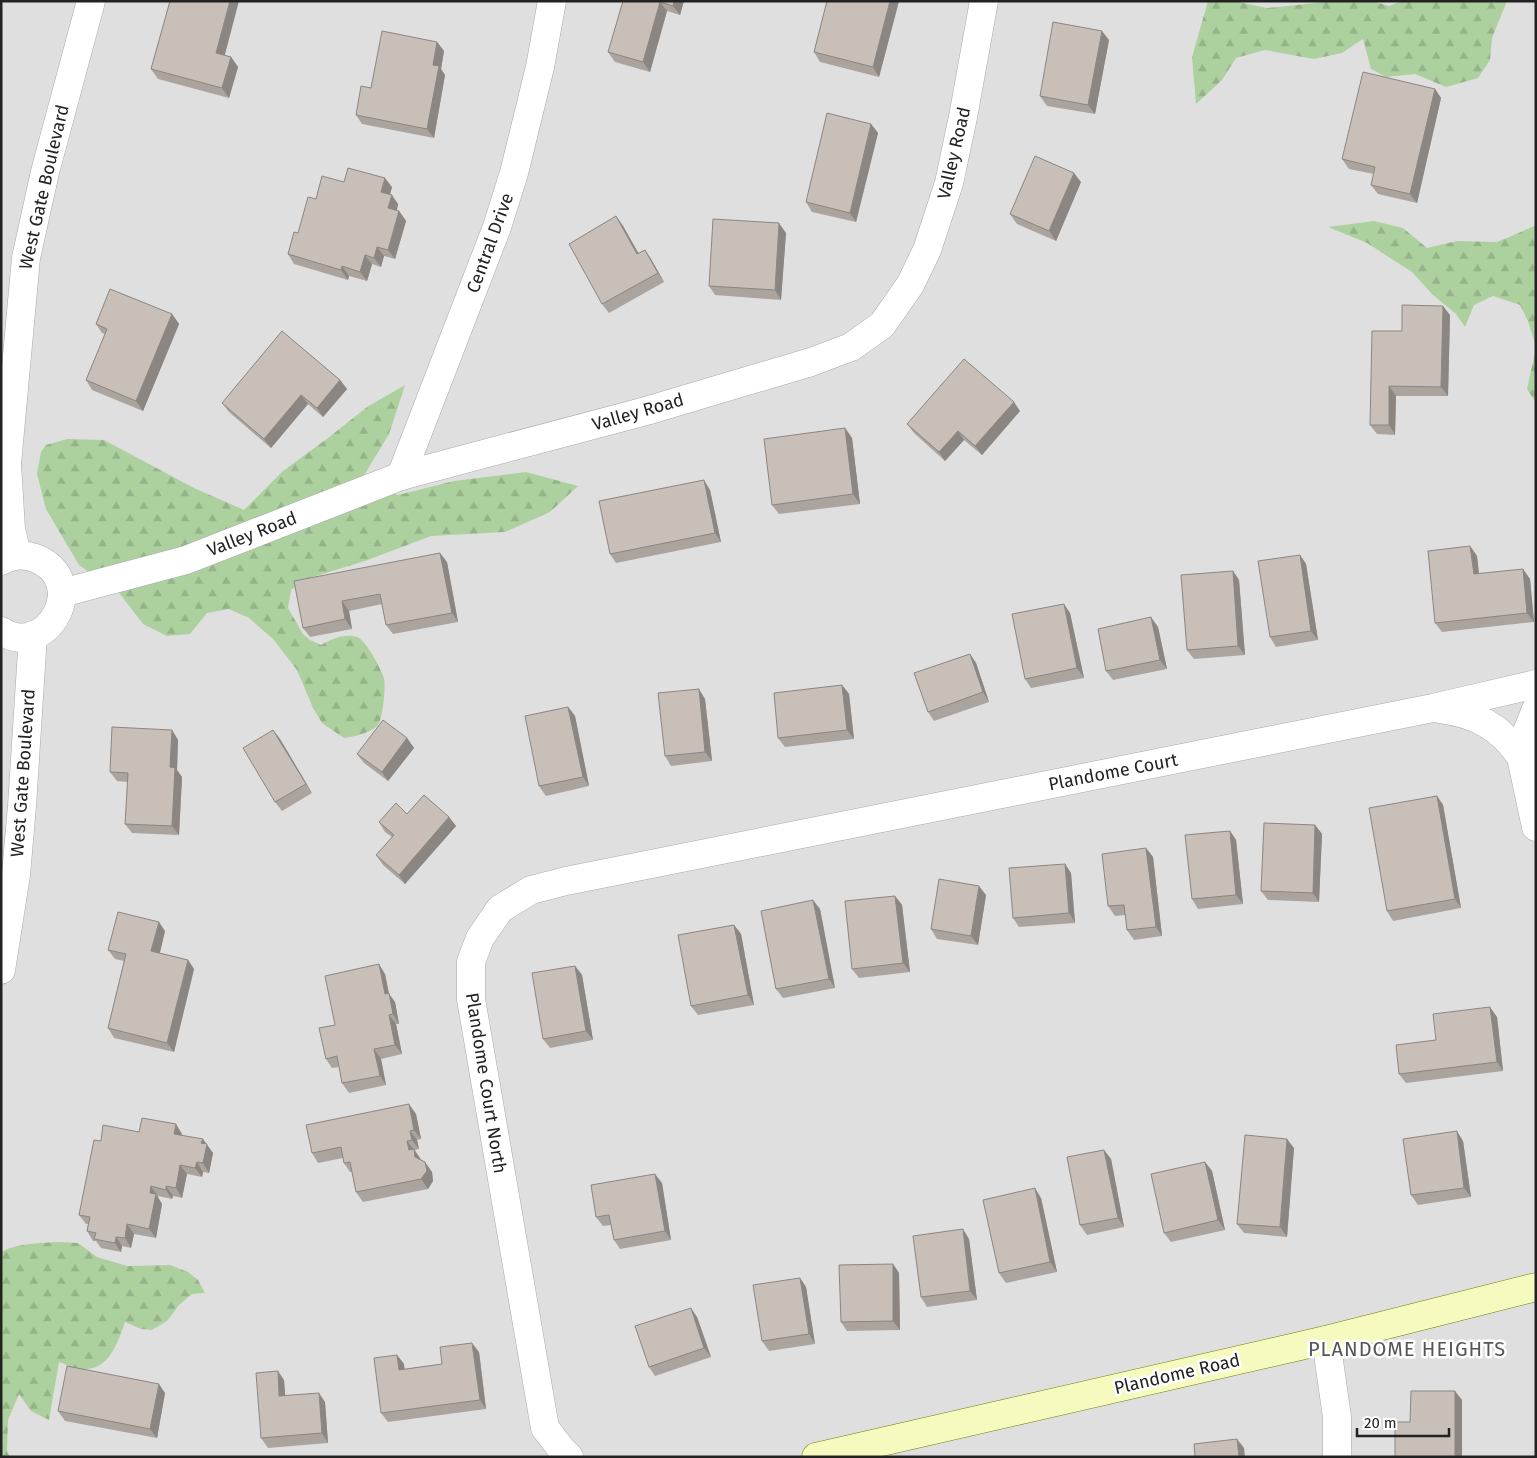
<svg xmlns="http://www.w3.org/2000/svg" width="1537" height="1458" viewBox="0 0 1537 1458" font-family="'Fira Sans',sans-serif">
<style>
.residential{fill:#e0dfdf}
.forest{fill:url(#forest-firs)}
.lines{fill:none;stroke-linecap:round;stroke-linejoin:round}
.street-casing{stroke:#a9a9a9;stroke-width:29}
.secondary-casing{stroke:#707d05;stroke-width:29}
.street{stroke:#fff;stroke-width:28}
.secondary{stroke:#f7fabf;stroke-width:28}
.wall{fill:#aba49e}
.shaded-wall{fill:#8b8681}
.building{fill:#c7bfb8;stroke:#8b8681}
.labels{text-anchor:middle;stroke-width:5;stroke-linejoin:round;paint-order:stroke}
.street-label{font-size:18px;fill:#222;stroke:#fff}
.quarter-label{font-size:20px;letter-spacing:1px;fill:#555;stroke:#fff}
</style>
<defs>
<pattern id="forest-firs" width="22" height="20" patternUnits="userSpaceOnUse" patternTransform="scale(1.25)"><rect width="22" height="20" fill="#add19e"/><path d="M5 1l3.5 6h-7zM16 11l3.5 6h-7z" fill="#95b388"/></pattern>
</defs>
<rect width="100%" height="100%" fill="#f2efe9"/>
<rect class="residential" x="1" y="1" width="1535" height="1456"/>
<g class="forest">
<path d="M1208 1H1234L1267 8 1335 1H1372L1389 6 1402 1H1507L1492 38 1490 60 1478 78 1446 87 1415 74 1386 77 1371 69 1363 39 1342 53 1314 59 1265 50 1236 58 1222 80 1196 104 1192 57Z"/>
<path d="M1374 221 1403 228 1427 248 1457 241 1497 242 1521 232 1536 225V347L1528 321 1520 305 1493 296 1474 305 1465 327 1456 314 1433 295 1412 272 1367 243 1328 227Z"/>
<path d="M1536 348V403L1527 389Z"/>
<path d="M405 385 389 434 360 482 398 495 454 481 526 472 578 486 550 512 505 532 431 536 365 561 306 579 291 590 288 608 303 634 310 640 321 645C331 639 345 633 357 637 366 640 381 669 384 678 386 686 383 721 377 726 368 734 355 736 344 738L322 723 313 708 297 670 273 639 249 618 229 609 207 613 190 634 167 636 143 624 120 594 79 565 46 509 37 474 41 452 46 445 67 439 104 440 194 488 244 510 283 471 328 438 367 407Z"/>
<path d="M59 1242 78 1243 97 1257 127 1266 170 1265 188 1272 198 1280 205 1293 192 1294 179 1305 167 1321 152 1330 141 1329 125 1322C117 1345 108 1373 78 1369 72 1368 65 1364 59 1362L49 1420 31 1411 19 1394 8 1420 7 1450 10 1457H1V1402L3 1401 1 1399V1252C18 1243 41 1243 59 1242Z"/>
</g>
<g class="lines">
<defs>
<g id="street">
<path d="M401 476 497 227 514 173 540 67 552 1"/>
<path d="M17 555 11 529 7 464 26 258 45 172 91 1"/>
<path d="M1 561C11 555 24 554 35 558 92 580 47 661 1 631"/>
<path d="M62 593 186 560 401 476 646 411 811 362 851 347 882 325 910 285 927 250 949 183 963 117 984 1"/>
<path d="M1439 709C1476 714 1500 726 1521 757"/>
<path d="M1536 709 1525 737 1521 757 1536 827"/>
<path d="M1 970 16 875 22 806 33 635"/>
<path d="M1326 1340 1337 1417V1457"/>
<path d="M569 1457 562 1450 545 1428 471 999V962L480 938 500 909 531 890 566 881 1433 708 1536 684"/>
</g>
<path id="secondary" d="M816 1457 1326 1340 1536 1287"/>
</defs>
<use href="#street" class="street-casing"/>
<use href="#secondary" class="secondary-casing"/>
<use href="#street" class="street"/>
<use href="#secondary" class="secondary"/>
</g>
<g class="wall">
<path d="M623 1H684L680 15 667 11 650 72 615 62 608 52Z"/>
<path d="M827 1H899L879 77 820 62 814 52Z"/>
<path d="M1109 40 1095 114 1047 106 1040 96Z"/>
<path d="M437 42 444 51 441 69 445 75 434 138 362 124 356 115 371 88Z"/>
<path d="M225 55 231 57 238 67 229 98 158 79 151 69Z"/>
<path d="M1435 89 1441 98 1417 203 1378 194 1371 185 1374 174 1349 169 1342 159Z"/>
<path d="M871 124 878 133 856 222 812 212 806 202Z"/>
<path d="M344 182 392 187 390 194 398 204 397 210 399 211 406 221 395 259 384 256 381 267 372 264 367 281 349 276 348 280 294 264 288 254 316 199Z"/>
<path d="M1081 182 1056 241 1017 224 1010 214Z"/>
<path d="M616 216 623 226 638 253 645 250 651 259 664 282 609 313 602 304Z"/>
<path d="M786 233 781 300 715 295 709 286Z"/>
<path d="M172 314 179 324 143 411 92 390 86 380 105 334 102 333 96 324Z"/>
<path d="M1450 315 1448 396H1396L1395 435 1377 434 1370 425 1402 331Z"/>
<path d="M340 380 347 389 323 417 308 404 271 448 229 412 222 403Z"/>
<path d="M1020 411 982 455 964 440 945 461 914 433 907 424Z"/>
<path d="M845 428 852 438 860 504 779 514 772 505Z"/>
<path d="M710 490 721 542 616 563 610 554Z"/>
<path d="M1470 546 1477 556 1479 574 1523 569 1530 579 1534 622 1442 632 1435 623Z"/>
<path d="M1300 555 1306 564 1318 640 1276 647 1270 637Z"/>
<path d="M447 562 458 622 393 634 386 625 382 604 349 611 352 629 310 637 303 628 294 581Z"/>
<path d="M1233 571 1239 580 1245 655 1194 659 1187 650Z"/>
<path d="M1070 613 1084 678 1031 688 1025 679Z"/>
<path d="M1158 627 1167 669 1113 680 1106 671Z"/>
<path d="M970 654 976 663 989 702 934 721 928 712Z"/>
<path d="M842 685 849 694 854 739 785 747 778 738Z"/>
<path d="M705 699 712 761 671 766 665 756Z"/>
<path d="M568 707 575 716 589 786 546 796 539 786Z"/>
<path d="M172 730 178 740 177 770 182 777 179 835 132 833 125 824 128 782 117 781 110 772Z"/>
<path d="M273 730 280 739 312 793 282 811 275 802Z"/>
<path d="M407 738 414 748 388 781 364 763 357 754Z"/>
<path d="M1437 796 1443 805 1461 908 1393 921 1387 911Z"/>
<path d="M449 817 456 826 405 884 383 865 376 855 392 837 385 832 379 822Z"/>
<path d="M1315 825 1322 834 1319 902 1268 900 1261 891Z"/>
<path d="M1230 831 1236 840 1243 904 1198 909 1192 899Z"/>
<path d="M1146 848 1153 857 1162 936 1134 940 1127 930 1125 915 1115 916 1108 906Z"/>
<path d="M1065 864 1071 873 1075 923 1019 927 1013 918Z"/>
<path d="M986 895 978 945 937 939 931 929Z"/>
<path d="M895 896 902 905 910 972 859 978 852 969Z"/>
<path d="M820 909 835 988 783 998 776 989Z"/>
<path d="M734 925 741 934 754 1005 698 1015 691 1006Z"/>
<path d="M165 931 160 953 188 960 194 969 174 1052 114 1038 108 1028 124 961 115 959 108 950Z"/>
<path d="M575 966 582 975 593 1040 550 1048 543 1039Z"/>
<path d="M385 974 389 994 395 1002 399 1024H396L402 1054 381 1059 386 1085 349 1093 342 1083 339 1067 332 1068 326 1059 335 1025Z"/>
<path d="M1497 1017 1503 1071 1406 1083 1399 1074 1436 1040Z"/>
<path d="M416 1114 421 1139 417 1140 419 1149 415 1150 421 1160 432 1172 433 1181 428 1189 363 1202 356 1192 352 1172H350L344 1163 343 1158 318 1163 312 1153Z"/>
<path d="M139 1132 182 1134V1135L206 1144 213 1153 209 1173 203 1172 202 1177 187 1174 182 1198 173 1196 172 1199 158 1196V1197L162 1204 156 1238 134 1234 131 1248 122 1246 121 1252 101 1248 96 1241H93L87 1231 88 1224H86L79 1215 101 1141Z"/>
<path d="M1463 1141 1471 1197 1418 1205 1411 1195Z"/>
<path d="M1294 1148 1287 1237 1244 1233 1237 1224Z"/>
<path d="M1104 1150 1111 1159 1124 1227 1087 1235 1080 1225Z"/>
<path d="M1205 1162 1212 1171 1225 1230 1171 1242 1164 1233Z"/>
<path d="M662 1183 671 1240 620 1249 614 1240 611 1225 603 1226 596 1217Z"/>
<path d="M1041 1198 1057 1272 1006 1283 999 1273Z"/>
<path d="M969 1239 977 1300 927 1307 921 1297Z"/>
<path d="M893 1264 899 1273 900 1330 847 1331 841 1322Z"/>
<path d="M800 1278 806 1287 815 1344 769 1351 762 1341Z"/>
<path d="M697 1317 711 1357 655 1376 649 1367Z"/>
<path d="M479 1352 486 1409 388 1422 381 1413 397 1355 404 1364V1369L442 1364Z"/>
<path d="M284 1380 285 1396 325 1402 328 1443 268 1448 261 1438Z"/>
<path d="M165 1393 157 1438 65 1421 58 1411Z"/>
</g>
<g class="shaded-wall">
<path d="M230 1H239L223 62 216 53Z"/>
<path d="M674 1H684L680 15 673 6Z"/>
<path d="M890 1H899L879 77 873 67Z"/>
<path d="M660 2 667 11 650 72 643 62Z"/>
<path d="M1102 31 1109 40 1095 114 1088 105Z"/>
<path d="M437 42 444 51 441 69 445 75 434 138 427 129 433 65Z"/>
<path d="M231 57 238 67 229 98 222 88Z"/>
<path d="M1435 89 1441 98 1417 203 1410 194Z"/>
<path d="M871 124 878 133 856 222 850 213Z"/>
<path d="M1074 173 1081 182 1056 241 1049 231Z"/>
<path d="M385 178 392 187 388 202 381 192Z"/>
<path d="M392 195 398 204 395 218 388 208Z"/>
<path d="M399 211 406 221 395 259 388 250Z"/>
<path d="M616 216 623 226 644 263 637 254Z"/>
<path d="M779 223 786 233 781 300 775 290Z"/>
<path d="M377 247 384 256 381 267 374 258Z"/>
<path d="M645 250 651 259 664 282 658 273Z"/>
<path d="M365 255 372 264 367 281 360 272Z"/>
<path d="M342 266 349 276 348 280 341 270Z"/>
<path d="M1443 306 1450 315 1448 396 1441 387Z"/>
<path d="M172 314 179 324 143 411 136 401Z"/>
<path d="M340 380 347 389 323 417 317 408Z"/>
<path d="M1389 386 1396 396 1395 435 1389 425Z"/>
<path d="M301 395 308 404 271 448 264 439Z"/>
<path d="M1014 402 1020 411 982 455 975 446Z"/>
<path d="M845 428 852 438 860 504 853 494Z"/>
<path d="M958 431 964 440 945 461 939 452Z"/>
<path d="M704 480 710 490 721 542 715 533Z"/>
<path d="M1470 546 1477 556 1480 584 1474 574Z"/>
<path d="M440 553 447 562 458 622 452 613Z"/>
<path d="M1300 555 1306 564 1318 640 1311 631Z"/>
<path d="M1523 569 1530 579 1534 622 1527 613Z"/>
<path d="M1233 571 1239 580 1245 655 1238 646Z"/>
<path d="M342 601 349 611 352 629 345 619Z"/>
<path d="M1064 604 1070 613 1084 678 1077 668Z"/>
<path d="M1151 617 1158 627 1167 669 1160 660Z"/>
<path d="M970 654 976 663 989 702 983 692Z"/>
<path d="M842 685 849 694 854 739 847 730Z"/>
<path d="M699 689 705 699 712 761 705 752Z"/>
<path d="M568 707 575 716 589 786 583 777Z"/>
<path d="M172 730 178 740 177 770 182 777 179 835 172 826 170 767Z"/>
<path d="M273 730 280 739 312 793 306 784Z"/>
<path d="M407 738 414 748 388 781 382 772Z"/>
<path d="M1437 796 1443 805 1461 908 1455 899Z"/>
<path d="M449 817 456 826 405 884 399 875Z"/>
<path d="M1315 825 1322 834 1319 902 1313 893Z"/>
<path d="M1230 831 1236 840 1243 904 1236 895Z"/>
<path d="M1146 848 1153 857 1162 936 1156 927Z"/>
<path d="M1065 864 1071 873 1075 923 1069 913Z"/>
<path d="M979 886 986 895 978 945 971 936Z"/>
<path d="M895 896 902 905 910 972 903 963Z"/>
<path d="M813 900 820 909 835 988 829 979Z"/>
<path d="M159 922 165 931 158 960 151 951Z"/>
<path d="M734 925 741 934 754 1005 748 995Z"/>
<path d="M188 960 194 969 174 1052 167 1043Z"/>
<path d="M379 964 385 974 389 994 395 1002 399 1024 393 1014 385 994Z"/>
<path d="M575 966 582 975 593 1040 586 1031Z"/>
<path d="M1490 1007 1497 1017 1503 1071 1497 1062Z"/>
<path d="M389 1015 396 1024 402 1054 395 1045Z"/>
<path d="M374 1049 381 1059 386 1085 380 1076Z"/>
<path d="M409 1104 416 1114 421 1139 414 1130Z"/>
<path d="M176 1124 182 1134 180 1143 174 1134Z"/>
<path d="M410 1131 417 1140 419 1149 412 1140Z"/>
<path d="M1457 1131 1463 1141 1471 1197 1464 1188Z"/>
<path d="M203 1139 213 1153 209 1173 203 1163 201 1143Z"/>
<path d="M1287 1139 1294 1148 1287 1237 1280 1227Z"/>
<path d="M407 1141 420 1158 422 1167 409 1150Z"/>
<path d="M1104 1150 1111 1159 1124 1227 1118 1218Z"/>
<path d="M197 1162 203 1172 202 1177 195 1168Z"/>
<path d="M425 1162 432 1172 433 1181 428 1189 421 1179Z"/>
<path d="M1205 1162 1212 1171 1225 1230 1218 1220Z"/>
<path d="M180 1165 187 1174 182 1198 176 1188Z"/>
<path d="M655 1174 662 1183 671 1240 665 1231Z"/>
<path d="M151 1186 162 1204 156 1238 149 1229 150 1193Z"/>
<path d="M166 1186 173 1196 172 1199 166 1190Z"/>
<path d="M1035 1188 1041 1198 1057 1272 1050 1262Z"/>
<path d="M127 1224 134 1234 131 1248 125 1238Z"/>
<path d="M963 1229 969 1239 977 1300 970 1291Z"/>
<path d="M116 1237 122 1246 121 1252 115 1243Z"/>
<path d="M893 1264 899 1273 900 1330 893 1321Z"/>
<path d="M800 1278 806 1287 815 1344 809 1334Z"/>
<path d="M691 1308 697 1317 711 1357 704 1348Z"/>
<path d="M472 1343 479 1352 486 1409 480 1400Z"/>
<path d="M397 1355 404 1364 406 1379 399 1370Z"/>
<path d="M278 1371 284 1380 286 1405 279 1396Z"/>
<path d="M159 1384 165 1393 157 1438 150 1429Z"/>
<path d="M1455 1391 1462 1400V1457H1455Z"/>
<path d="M319 1393 325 1402 328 1443 322 1433Z"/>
<path d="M1237 1439 1244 1448 1245 1457H1239Z"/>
</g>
<g class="building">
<path d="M170 1H230L216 53 231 57 222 88 151 69Z"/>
<path d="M623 1H674L673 6 660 2 643 62 608 52Z"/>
<path d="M827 1H890L873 67 814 52Z"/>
<path d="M1053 22 1102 31 1088 105 1040 96Z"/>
<path d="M382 31 437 42 433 65 439 66 427 129 356 115 361 86 371 88Z"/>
<path d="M1363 72 1435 89 1410 194 1371 185 1375 167 1342 159Z"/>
<path d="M827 113 871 124 850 213 806 202Z"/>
<path d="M1035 156 1074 173 1049 231 1010 214Z"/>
<path d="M348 168 385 178 381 192 392 195 388 208 399 211 388 250 377 247 374 258 365 255 360 272 342 266 341 270 288 254 294 232 298 233 308 197 316 199 322 176 344 182Z"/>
<path d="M616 216 637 254 645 250 658 273 602 304 569 244Z"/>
<path d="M713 219 779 223 775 290 709 286Z"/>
<path d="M110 289 172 314 136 401 86 380 107 329 96 324Z"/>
<path d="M1402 305 1443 306 1441 387 1389 386V425H1370L1372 331H1402Z"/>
<path d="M282 331 340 380 317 408 301 395 264 439 222 403Z"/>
<path d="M964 359 1014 402 975 446 958 431 939 452 907 424Z"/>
<path d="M845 428 853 494 772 505 764 439Z"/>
<path d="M704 480 715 533 610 554 599 501Z"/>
<path d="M1470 546 1474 574 1523 569 1527 613 1435 623 1428 551Z"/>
<path d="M440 553 452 613 386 625 380 594 342 601 345 619 303 628 294 581Z"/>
<path d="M1300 555 1311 631 1270 637 1258 561Z"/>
<path d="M1233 571 1238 646 1187 650 1181 575Z"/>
<path d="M1064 604 1077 668 1025 679 1012 614Z"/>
<path d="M1151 617 1160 660 1106 671 1098 629Z"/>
<path d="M970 654 983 692 928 712 914 673Z"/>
<path d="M842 685 847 730 778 738 774 693Z"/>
<path d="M699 689 705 752 665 756 658 693Z"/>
<path d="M568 707 583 777 539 786 525 716Z"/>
<path d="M383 720 407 738 382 772 357 754Z"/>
<path d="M112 727 172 730 170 767 175 768 172 826 125 824 128 773 110 772Z"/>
<path d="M273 730 306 784 275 802 243 748Z"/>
<path d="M424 795 449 817 399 875 376 855 394 835 379 822 396 803 407 814Z"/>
<path d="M1437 796 1455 899 1387 911 1369 808Z"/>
<path d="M1264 823 1315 825 1313 893 1261 891Z"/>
<path d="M1230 831 1236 895 1192 899 1185 835Z"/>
<path d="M1146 848 1156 927 1127 930 1124 905 1108 906 1102 854Z"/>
<path d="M1065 864 1069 913 1013 918 1009 868Z"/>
<path d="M939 879 979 886 971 936 931 929Z"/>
<path d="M895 896 903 963 852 969 845 901Z"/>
<path d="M813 900 829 979 776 989 761 911Z"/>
<path d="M118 912 159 922 151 951 188 960 167 1043 108 1028 126 954 108 950Z"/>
<path d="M734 925 748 995 691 1006 678 935Z"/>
<path d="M379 964 385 994 389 993 393 1014 389 1015 395 1045 374 1049 380 1076 342 1083 337 1056 326 1059 319 1028 335 1025 325 976Z"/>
<path d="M575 966 586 1031 543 1039 532 973Z"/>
<path d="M1490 1007 1497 1062 1399 1074 1396 1045 1436 1040 1433 1014Z"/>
<path d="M409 1104 414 1130 410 1131 412 1140 407 1141 409 1150 414 1149 415 1157 425 1162 427 1171 421 1179 356 1192 350 1162 344 1163 341 1147 312 1153 306 1125Z"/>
<path d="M142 1118 176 1124 174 1134 203 1139 201 1143 207 1144 203 1163 197 1162 195 1168 180 1165 176 1188 166 1186V1190L151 1186 150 1193 156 1194 149 1229 127 1224 125 1238 116 1237 115 1243 94 1239 96 1233 87 1231 90 1217 79 1215 94 1140 101 1141 103 1125 139 1132Z"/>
<path d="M1457 1131 1464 1188 1411 1195 1403 1139Z"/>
<path d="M1245 1135 1287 1139 1280 1227 1237 1224Z"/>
<path d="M1104 1150 1118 1218 1080 1225 1067 1157Z"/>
<path d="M1205 1162 1218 1220 1164 1233 1151 1174Z"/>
<path d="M655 1174 665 1231 614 1240 609 1215 596 1217 591 1185Z"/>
<path d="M1035 1188 1050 1262 999 1273 983 1200Z"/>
<path d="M963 1229 970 1291 921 1297 913 1236Z"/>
<path d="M893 1264V1321L841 1322 839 1265Z"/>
<path d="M800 1278 809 1334 762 1341 753 1285Z"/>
<path d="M691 1308 704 1348 649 1367 635 1326Z"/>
<path d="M472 1343 480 1400 381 1413 374 1358 397 1355 399 1370 442 1364 440 1347Z"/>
<path d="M67 1366 159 1384 150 1429 58 1411Z"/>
<path d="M278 1371 279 1396 319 1393 322 1433 261 1438 256 1373Z"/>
<path d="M1411 1391H1455V1457H1395V1422H1410Z"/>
<path d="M1237 1439 1239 1457H1195L1194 1444Z"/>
</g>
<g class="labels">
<g class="street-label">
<text transform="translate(954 153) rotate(-77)" y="6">Valley Road</text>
<text transform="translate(44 187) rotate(-77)" y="6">West Gate Boulevard</text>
<text transform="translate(490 243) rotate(-70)" y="6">Central Drive</text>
<text transform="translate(638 412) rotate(-16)" y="6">Valley Road</text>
<text transform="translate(252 534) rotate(-21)" y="6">Valley Road</text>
<text transform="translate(1113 772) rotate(-11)" y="6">Plandome Court</text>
<text transform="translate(23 773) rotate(-86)" y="6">West Gate Boulevard</text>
<text transform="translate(486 1083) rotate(81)" y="6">Plandome Court North</text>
<text transform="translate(1177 1374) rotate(-13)" y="6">Plandome Road</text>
</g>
<g class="quarter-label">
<text x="1407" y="1356">PLANDOME HEIGHTS</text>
</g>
</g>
<rect width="1537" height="1458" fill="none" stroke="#222222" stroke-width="5"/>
<path d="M1357 1428v8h92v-8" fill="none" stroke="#222222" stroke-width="2.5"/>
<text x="1364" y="1428" font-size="15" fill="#222222" stroke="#ffffff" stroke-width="4" paint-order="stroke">20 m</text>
</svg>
